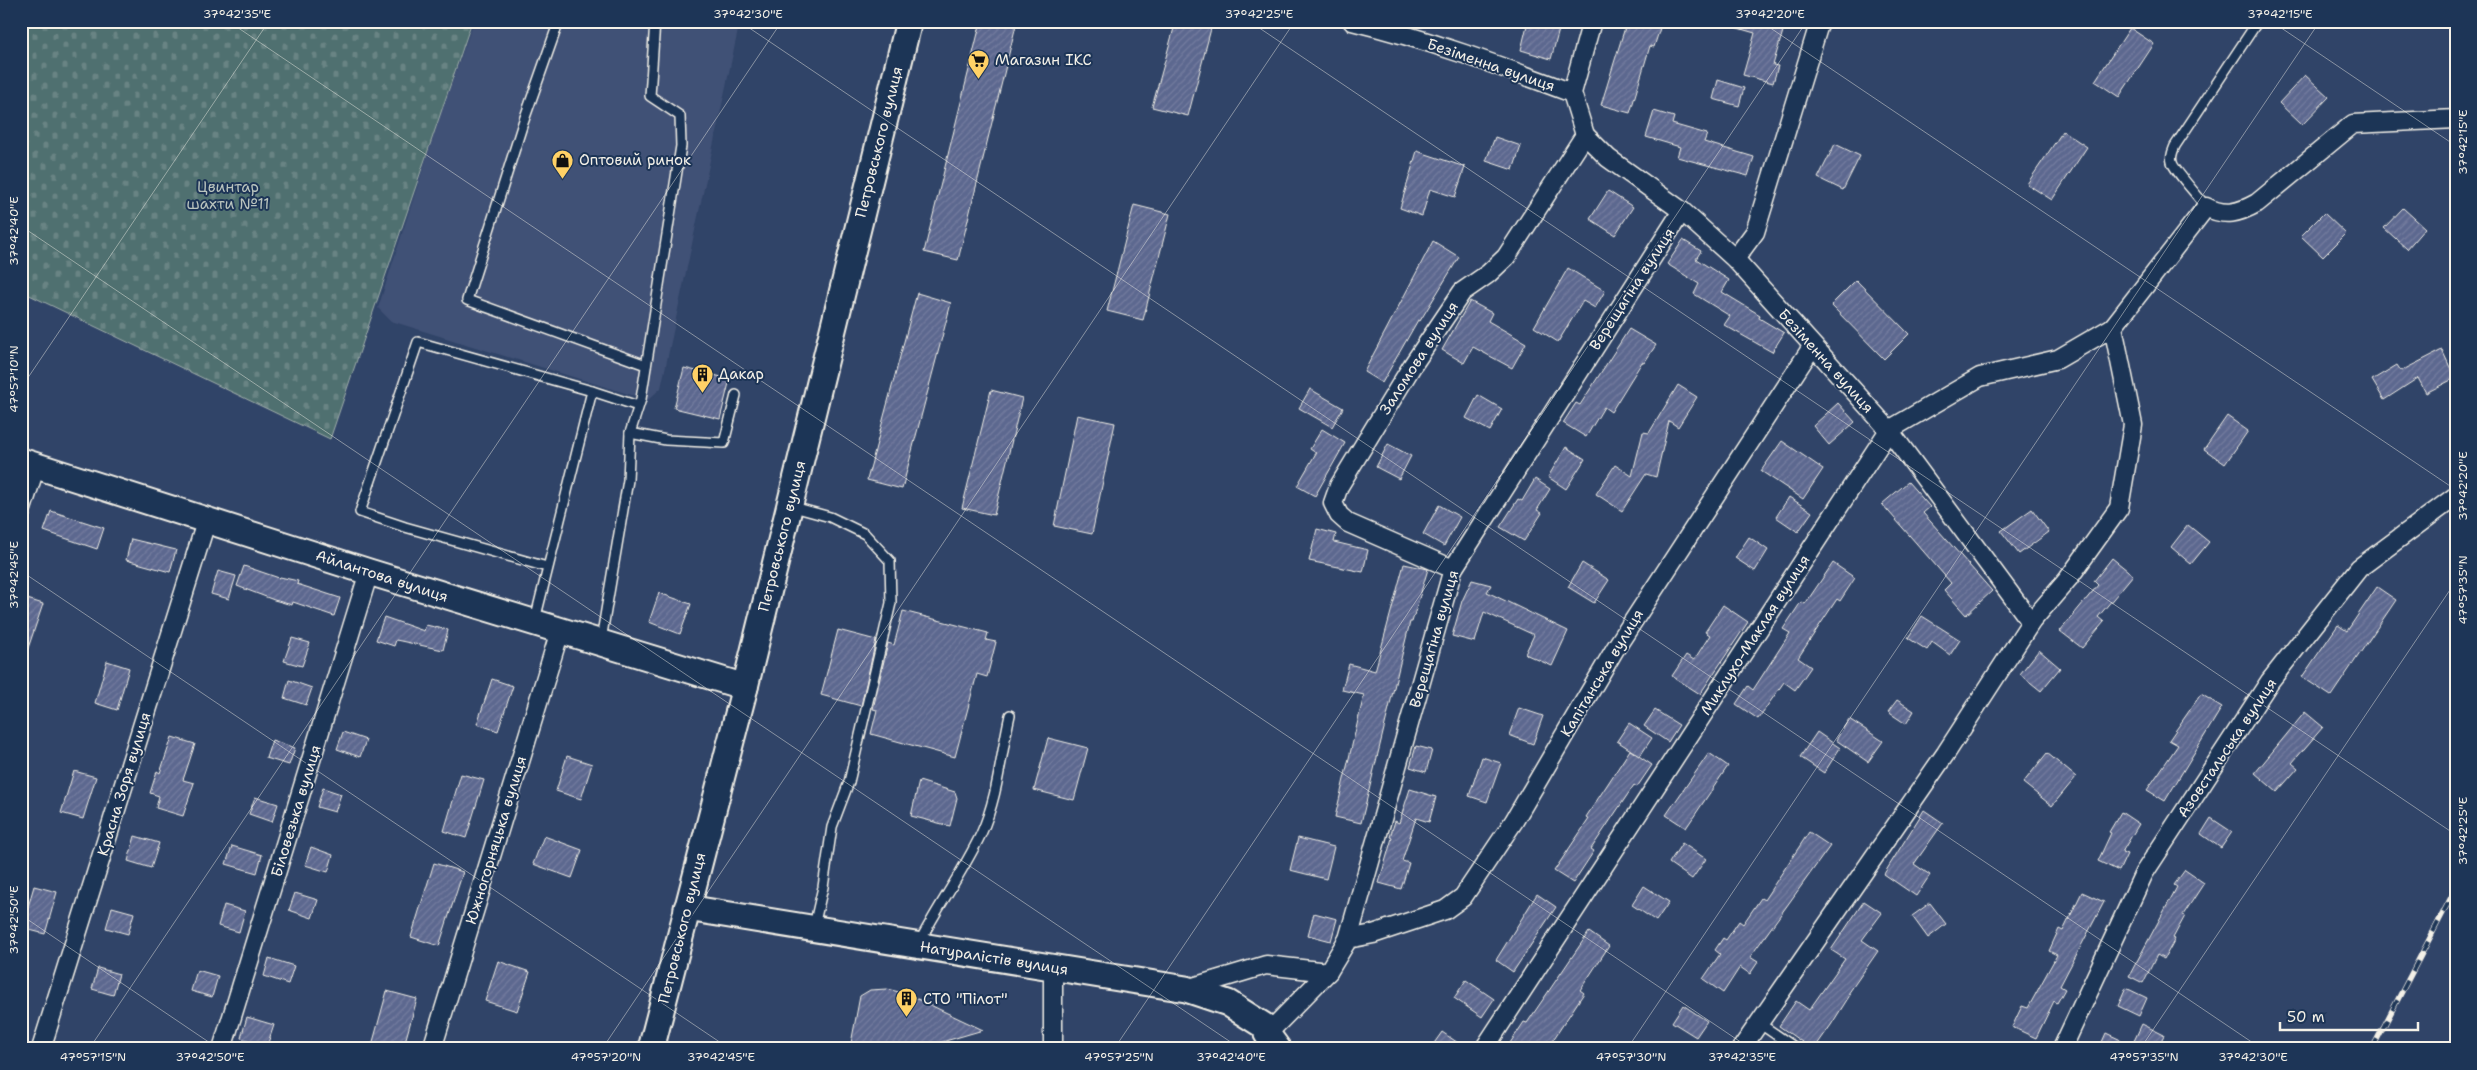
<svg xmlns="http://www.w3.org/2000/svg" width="2477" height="1070" viewBox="0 0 2477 1070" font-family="'Shantell Sans',sans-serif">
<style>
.built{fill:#415176}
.cemetery{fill:url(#cemetery-stones);stroke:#a2b0ac}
.building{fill:url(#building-hatch);stroke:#f4f1e8}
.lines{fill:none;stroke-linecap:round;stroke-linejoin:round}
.lane-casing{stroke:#f4f1e8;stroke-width:12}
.street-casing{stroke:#f4f1e8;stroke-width:21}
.secondary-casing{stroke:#f4f1e8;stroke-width:29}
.lane{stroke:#1d3557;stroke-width:9}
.street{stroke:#1d3557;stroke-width:18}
.secondary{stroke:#1d3557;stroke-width:25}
.rail-casing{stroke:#f4f1e8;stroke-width:5.5}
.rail{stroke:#1d3557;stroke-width:4;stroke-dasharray:11;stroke-linecap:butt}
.ticks{fill:none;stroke:#f4f1e8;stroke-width:1;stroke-opacity:0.45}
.labels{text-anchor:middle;stroke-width:4;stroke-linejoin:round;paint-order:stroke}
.poi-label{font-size:15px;fill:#f4f1e8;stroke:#1d3557;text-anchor:start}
.street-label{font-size:15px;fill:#f4f1e8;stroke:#1d3557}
.park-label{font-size:15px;fill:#bac4be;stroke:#1d3557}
.neatline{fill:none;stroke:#f4f1e8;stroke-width:2}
.ticks-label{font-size:12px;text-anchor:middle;fill:#f4f1e8}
</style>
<defs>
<pattern id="cemetery-stones" width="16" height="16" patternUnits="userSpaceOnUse" patternTransform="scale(1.25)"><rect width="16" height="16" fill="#4f6f6f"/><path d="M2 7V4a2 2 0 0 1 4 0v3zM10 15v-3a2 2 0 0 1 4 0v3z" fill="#698484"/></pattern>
<pattern id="building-hatch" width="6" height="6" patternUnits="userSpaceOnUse" patternTransform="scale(1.25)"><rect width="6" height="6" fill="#5c678f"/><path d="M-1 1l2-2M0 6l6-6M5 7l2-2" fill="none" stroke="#747d9f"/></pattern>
</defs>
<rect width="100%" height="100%" fill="#304468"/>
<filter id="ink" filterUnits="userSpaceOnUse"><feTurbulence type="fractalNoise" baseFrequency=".02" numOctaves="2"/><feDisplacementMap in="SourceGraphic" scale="10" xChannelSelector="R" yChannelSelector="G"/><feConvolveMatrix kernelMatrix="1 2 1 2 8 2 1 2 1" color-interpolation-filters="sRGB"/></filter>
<g filter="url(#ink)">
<path class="built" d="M474 21H740L661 388 648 400 391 321 378 308 442 110Z"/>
<path class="cemetery" d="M21 21H472L330 439 21 291Z"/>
<g class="building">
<path d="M981 21H1017L958 260 924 252Z"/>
<path d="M1176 21H1213L1188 116 1152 107Z"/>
<path d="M1528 21H1542L1560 26 1551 59 1521 50Z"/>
<path d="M1627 21H1646L1661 25 1654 47 1650 46 1630 113 1601 105Z"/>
<path d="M1728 21H1786L1773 65 1778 66 1773 83 1743 75 1755 33 1727 25Z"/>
<path d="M2130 28 2154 44 2119 97 2095 81Z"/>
<path d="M2305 75 2329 97 2302 125 2279 103Z"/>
<path d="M1718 80 1744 88 1739 106 1713 99Z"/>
<path d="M1654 111 1674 117 1672 124 1707 134 1704 142 1754 157 1748 176 1677 157 1680 147 1646 137Z"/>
<path d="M2063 131 2087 147 2052 200 2027 184Z"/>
<path d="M1495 137 1521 146 1513 170 1486 161Z"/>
<path d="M1835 144 1860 156 1843 190 1818 178Z"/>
<path d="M1417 151 1465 167 1455 197 1430 189 1422 216 1400 208Z"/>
<path d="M1608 191 1633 207 1615 235 1590 219Z"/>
<path d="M1134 205 1170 214 1143 320 1107 311Z"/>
<path d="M2403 208 2425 228 2407 249 2384 228Z"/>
<path d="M2324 213 2346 234 2323 257 2301 236Z"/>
<path d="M1683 240 1701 251 1696 259 1729 280 1722 292 1760 315 1759 318 1784 333 1772 352 1724 325 1730 316 1694 294 1699 284 1667 264Z"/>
<path d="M1433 241 1459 257 1420 321 1418 320 1382 383 1364 372Z"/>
<path d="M1568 268 1605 291 1595 308 1583 301 1558 342 1534 327Z"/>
<path d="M1856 280 1909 334 1884 359 1831 305Z"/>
<path d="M917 293 951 303 902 489 867 480Z"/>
<path d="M1470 301 1492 313 1488 321 1526 343 1512 368 1473 347 1464 363 1442 350Z"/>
<path d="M1629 329 1656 345 1644 363 1642 362 1611 412 1604 407 1586 437 1563 423 1576 403 1580 405Z"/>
<path d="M2442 350 2455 378 2426 393 2418 378 2384 400 2372 380 2397 365 2401 371Z"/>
<path d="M684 368 730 379 720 419 674 408Z"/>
<path d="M1678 385 1697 397 1678 427 1669 421 1656 477 1646 474 1622 511 1596 494 1615 465 1632 476 1643 432 1649 433Z"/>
<path d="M1310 389 1343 408 1332 427 1299 408Z"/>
<path d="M991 390 1022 398 994 515 962 508Z"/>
<path d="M1478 395 1502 409 1490 431 1466 418Z"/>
<path d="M1838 403 1855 422 1829 445 1813 426Z"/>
<path d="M1077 415 1115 423 1092 534 1054 526Z"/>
<path d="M2227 416 2248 431 2225 464 2204 449Z"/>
<path d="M1322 429 1345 443 1315 496 1297 486 1316 453 1310 449Z"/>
<path d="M1782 441 1823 469 1803 499 1761 471Z"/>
<path d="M1388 444 1411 456 1399 479 1376 467Z"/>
<path d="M1566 447 1585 459 1566 489 1548 477Z"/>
<path d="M1535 479 1550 489 1537 510 1542 513 1524 541 1500 527 1518 499 1522 501Z"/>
<path d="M1908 482 1930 507 1923 513 1992 591 1966 615 1944 590 1951 583 1882 504Z"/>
<path d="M1789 497 1812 512 1798 532 1776 517Z"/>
<path d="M1439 505 1460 517 1444 546 1423 534Z"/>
<path d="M2032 509 2049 532 2019 554 2001 531Z"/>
<path d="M51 511 104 528 97 549 44 531Z"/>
<path d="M2188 525 2209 542 2191 564 2171 547Z"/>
<path d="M1317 529 1336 534 1334 542 1368 550 1363 572 1309 561Z"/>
<path d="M1749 537 1768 550 1755 571 1735 558Z"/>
<path d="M131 539 176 550 170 572 126 560Z"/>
<path d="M2112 558 2133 575 2098 617 2104 622 2082 648 2060 631 2098 585 2094 581Z"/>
<path d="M1582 563 1609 580 1594 603 1568 587Z"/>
<path d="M1833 563 1855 578 1840 601 1837 599 1798 658 1811 667 1795 690 1784 682 1758 719 1736 704 1748 686 1753 690 1790 633 1783 629 1801 602 1805 604Z"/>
<path d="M1404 564 1428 569 1412 622H1410L1361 823 1335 817 1364 695 1342 690 1349 664 1375 671Z"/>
<path d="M244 566 279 578 280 577 298 581 297 584 340 598 334 616 293 602 292 605 274 600 237 586Z"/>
<path d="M218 571 236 576 229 599 211 594Z"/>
<path d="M1472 580 1491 585 1487 592 1568 631 1552 666 1525 654 1534 635 1484 612 1475 642 1452 636 1462 601Z"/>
<path d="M2377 587 2396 600 2331 696 2302 677 2338 625 2347 631Z"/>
<path d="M659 593 691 604 680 634 649 622Z"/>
<path d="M21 597 43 604 24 660H21Z"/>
<path d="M1723 605 1748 622 1700 694 1672 676 1686 655 1694 660 1710 635 1705 632Z"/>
<path d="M903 611 988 633 986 640 996 642 987 677 977 674 955 757 871 734 877 710 873 709 888 643 894 645Z"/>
<path d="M1922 616 1960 640 1950 655 1932 642 1927 650 1908 638Z"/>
<path d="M384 617 424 631 426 625 448 630 443 650 396 640 394 646 376 640Z"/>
<path d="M838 630 876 640 861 706 821 695Z"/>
<path d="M292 638 310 643 302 666 284 661Z"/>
<path d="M2039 650 2060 668 2041 691 2020 674Z"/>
<path d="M107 661 129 668 117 710 95 703Z"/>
<path d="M492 679 513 686 498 731 477 724Z"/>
<path d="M289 680 312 688 306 705 284 698Z"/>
<path d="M2201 694 2222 707 2165 801 2147 790 2178 745 2169 740Z"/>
<path d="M1897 700 1914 711 1906 724 1888 712Z"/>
<path d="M1519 708 1543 716 1533 744 1509 735Z"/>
<path d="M1655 710 1679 725 1668 742 1644 726Z"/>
<path d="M2305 712 2323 727 2292 763 2298 768 2277 792 2255 773Z"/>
<path d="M1849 719 1883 741 1868 762 1836 740Z"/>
<path d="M1629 723 1652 738 1640 756 1617 741Z"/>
<path d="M343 732 366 740 360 757 337 749Z"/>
<path d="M1817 732 1840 748 1824 773 1800 757Z"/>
<path d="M172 737 195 744 183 780 194 783 183 816 156 808 159 796 150 793 157 771 160 773Z"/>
<path d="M1048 738 1088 748 1074 800 1034 790Z"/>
<path d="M272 740 295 748 289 765 266 758Z"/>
<path d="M1416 746 1432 750 1426 772 1410 767Z"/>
<path d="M1630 750 1652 765 1637 787 1634 785 1591 849 1594 851 1573 883 1554 871 1589 819 1586 817Z"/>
<path d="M1709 753 1728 766 1686 828 1666 815Z"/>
<path d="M2047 753 2076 777 2052 806 2023 783Z"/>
<path d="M567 756 592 764 581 799 556 791Z"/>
<path d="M1482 757 1501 763 1487 802 1469 796Z"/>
<path d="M74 771 96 777 83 819 61 813Z"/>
<path d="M461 774 484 780 466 838 444 831Z"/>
<path d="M919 781 955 792 957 798 950 826 911 816Z"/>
<path d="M323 788 341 794 335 812 317 807Z"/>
<path d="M1410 789 1436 797 1429 822 1416 818 1402 861 1409 863 1401 889 1379 883 1392 838 1390 837 1395 821 1399 823Z"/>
<path d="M255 797 278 804 272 822 249 814Z"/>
<path d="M1924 810 1943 823 1914 864 1930 875 1916 896 1884 874Z"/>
<path d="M2121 812 2139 824 2122 852 2127 854 2119 871 2098 861 2111 833 2109 832Z"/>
<path d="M2211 818 2232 832 2221 848 2201 834Z"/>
<path d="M1809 832 1830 846 1750 957 1758 962 1750 974 1740 967 1723 993 1703 979 1720 954 1715 950 1723 938 1726 940 1739 921 1743 924 1761 898 1764 900Z"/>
<path d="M135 836 159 843 151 868 128 861Z"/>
<path d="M544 836 582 850 572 878 533 864Z"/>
<path d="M1298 838 1334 847 1326 879 1290 870Z"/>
<path d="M1682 843 1706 859 1692 879 1669 863Z"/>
<path d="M232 846 262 855 257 873 226 864Z"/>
<path d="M311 847 333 855 328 872 305 865Z"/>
<path d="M434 863 463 872 439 946 411 937Z"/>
<path d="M2185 870 2204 883 2183 915 2185 916 2173 938 2175 939 2164 959 2157 955 2143 983 2129 976 2177 887 2174 885Z"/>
<path d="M34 886 57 892 45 934 22 928Z"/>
<path d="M1644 886 1669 902 1656 921 1632 905Z"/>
<path d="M2082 892 2104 902 2060 986 2065 989 2057 1003 2054 1001 2036 1038 2012 1027 2022 1006 2028 1008 2057 955 2049 951 2059 929 2063 931Z"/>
<path d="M295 893 318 900 312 918 289 910Z"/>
<path d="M1537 894 1556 907 1513 972 1496 960Z"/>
<path d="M1864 901 1882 913 1862 940 1878 951 1848 994 1850 995 1831 1025 1814 1049H1812L1779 1026 1796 1001 1809 1010 1845 959 1831 950Z"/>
<path d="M1930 903 1946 924 1928 938 1912 916Z"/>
<path d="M224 905 245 911 239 932 218 926Z"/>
<path d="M112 907 134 913 128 934 106 928Z"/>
<path d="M1314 913 1337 919 1331 941 1308 935Z"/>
<path d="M1589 932 1609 946 1580 990 1584 993 1547 1049H1506L1524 1022 1527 1023Z"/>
<path d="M269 958 294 966 288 984 264 976Z"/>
<path d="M498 961 530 972 517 1011 485 1001Z"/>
<path d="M98 968 119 974 113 995 92 989Z"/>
<path d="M197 970 218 976 212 997 191 991Z"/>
<path d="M1466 980 1494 999 1482 1017 1454 998Z"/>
<path d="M2126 988 2147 998 2139 1016 2118 1006Z"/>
<path d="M887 989 907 994 983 1030 918 1049H850L860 996 870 990Z"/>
<path d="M387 991 417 999 403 1049H371Z"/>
<path d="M1683 1005 1707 1021 1696 1037 1672 1022Z"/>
<path d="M247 1017 274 1025 267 1046 241 1038Z"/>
<path d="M2142 1024 2164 1035 2157 1049H2151L2134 1041Z"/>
<path d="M1442 1032 1467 1049H1430Z"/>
<path d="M2106 1033 2140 1049H2099Z"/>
</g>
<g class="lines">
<defs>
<g id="lane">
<path d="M559 21 523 123 467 300 646 365"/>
<path d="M2206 207C2200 198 2173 169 2172 162 2170 156 2173 151 2175 146L2258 21"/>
<path d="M592 391 638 406"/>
<path d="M630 433 666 440 724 443 736 395"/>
<path d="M790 506 830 517 865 534 890 561 891 603 849 782 832 827 823 887 814 926"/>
<path d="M535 620 592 391 418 342 360 512 405 527 547 567"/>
<path d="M601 640 628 480 630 433 641 399 681 146 680 116 650 96 655 21"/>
<path d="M919 943C938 906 963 872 981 834 998 797 1001 754 1010 715"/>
<path d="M1759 1023 1797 1049"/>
</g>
<g id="street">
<path d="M1352 21C1427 39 1500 66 1572 93"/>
<path d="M1585 135 1608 158 1682 211 1735 259 1889 430 2031 622"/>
<path d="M1735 259 1755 232 1820 21"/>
<path d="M21 512 36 465"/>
<path d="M1453 569 1348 523 1339 515 1333 503 1339 486 1412 366 1462 292 1488 274 1506 257 1585 135 1572 93 1592 21"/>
<path d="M1348 939 1373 934 1445 910 1463 897 1514 821 1615 649 1812 347"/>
<path d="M1186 989 1266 965 1328 972"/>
<path d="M1267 1034 1328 972 1348 939 1453 569 1682 211"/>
<path d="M41 1049 207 519"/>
<path d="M222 1049 369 572"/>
<path d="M432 1049 560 631"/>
<path d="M1053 1049V968"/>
<path d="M1484 1049 1889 430 1980 377 2058 359 2113 327"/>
<path d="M1741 1049 1946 753 2031 622 2068 579 2119 508 2133 425 2113 327 2206 207C2225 217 2239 213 2257 203L2353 124 2456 119"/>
<path d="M2062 1049 2144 873 2270 681 2359 568 2456 496"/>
</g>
<g id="secondary">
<path d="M21 461 369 572 745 687"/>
<path d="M687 908 1186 989 1228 1003 1269 1029 1267 1034 1278 1049"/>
<path d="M651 1049 745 687 909 21"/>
</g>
</defs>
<use href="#lane" class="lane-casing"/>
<use href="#street" class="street-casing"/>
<use href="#secondary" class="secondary-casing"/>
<use href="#lane" class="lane"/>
<use href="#street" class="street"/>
<use href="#secondary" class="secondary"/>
<defs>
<path id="rail" d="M2372 1049 2456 888"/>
</defs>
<use href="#rail" class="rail-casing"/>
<use href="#rail" class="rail"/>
</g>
</g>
<path class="ticks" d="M228 21 1751 1049M739 21 2262 1049M1249 21 2456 835M1760 21 2456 490M2271 21 2456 146M21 226 1241 1049M21 388 269 21M21 571 730 1049M21 915 219 1049M89 1049 782 21M602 1049 1295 21M1114 1049 1807 21M1627 1049 2320 21M2140 1049 2456 581"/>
<defs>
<symbol id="supermarket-pin" viewBox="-11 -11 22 30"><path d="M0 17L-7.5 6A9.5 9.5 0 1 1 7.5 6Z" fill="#ffd166" stroke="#1d3557"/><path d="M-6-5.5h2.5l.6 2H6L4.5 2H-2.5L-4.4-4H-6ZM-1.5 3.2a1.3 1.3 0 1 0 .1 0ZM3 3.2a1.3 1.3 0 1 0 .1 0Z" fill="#111"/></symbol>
<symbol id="shop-pin" viewBox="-11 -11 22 30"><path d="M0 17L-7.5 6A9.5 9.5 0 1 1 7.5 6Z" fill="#ffd166" stroke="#1d3557"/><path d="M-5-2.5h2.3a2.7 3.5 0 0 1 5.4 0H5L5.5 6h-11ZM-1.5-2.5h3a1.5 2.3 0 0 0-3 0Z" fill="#111"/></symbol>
<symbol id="building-pin" viewBox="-11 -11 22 30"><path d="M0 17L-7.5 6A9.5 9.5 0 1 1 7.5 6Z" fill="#ffd166" stroke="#1d3557"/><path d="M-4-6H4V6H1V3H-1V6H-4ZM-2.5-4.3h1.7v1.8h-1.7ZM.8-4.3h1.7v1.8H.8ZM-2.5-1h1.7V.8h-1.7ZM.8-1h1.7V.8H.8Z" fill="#111"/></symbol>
</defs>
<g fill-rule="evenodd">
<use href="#supermarket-pin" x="966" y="48" width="25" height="34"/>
<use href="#shop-pin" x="550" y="148" width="25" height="34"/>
<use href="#building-pin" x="690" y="362" width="25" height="34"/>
<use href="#building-pin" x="894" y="986" width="25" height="34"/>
</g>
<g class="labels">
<g class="poi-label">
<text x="995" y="65">Магазин ІКС</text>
<text x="579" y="165">Оптовий ринок</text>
<text x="718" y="379">Дакар</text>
<text x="923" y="1004">СТО "Пілот"</text>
</g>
<g class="street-label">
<text transform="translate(1491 65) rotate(19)" y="5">Безіменна вулиця</text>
<text transform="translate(879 142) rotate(-76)" y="5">Петровського вулиця</text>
<text transform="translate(1632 289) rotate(-57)" y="5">Верещагіна вулиця</text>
<text transform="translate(1419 358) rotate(-57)" y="5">Заломова вулиця</text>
<text transform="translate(1826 361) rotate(48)" y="5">Безіменна вулиця</text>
<text transform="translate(782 536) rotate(-76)" y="5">Петровського вулиця</text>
<text transform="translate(382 576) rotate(18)" y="5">Айлантова вулиця</text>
<text transform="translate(1755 635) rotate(-57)" y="5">Миклухо-Маклая вулиця</text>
<text transform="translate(1434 639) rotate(-74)" y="5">Верещагіна вулиця</text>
<text transform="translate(1602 673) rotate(-59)" y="5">Капітанська вулиця</text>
<text transform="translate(2227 748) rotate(-56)" y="5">Азовстальська вулиця</text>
<text transform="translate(124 784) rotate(-73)" y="5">Красна Зоря вулиця</text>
<text transform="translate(296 811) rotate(-73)" y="5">Біловезька вулиця</text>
<text transform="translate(496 840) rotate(-73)" y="5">Южногорняцька вулиця</text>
<text transform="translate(682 928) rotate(-76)" y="5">Петровського вулиця</text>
<text transform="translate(994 958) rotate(9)" y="5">Натуралістів вулиця</text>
</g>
<g class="park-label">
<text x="228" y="192">Цвинтар<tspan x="228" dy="17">шахти №11</tspan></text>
</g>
</g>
<rect width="2477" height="1070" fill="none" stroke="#1d3557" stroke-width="55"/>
<path d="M2280 1022v8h138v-8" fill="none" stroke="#f4f1e8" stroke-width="2.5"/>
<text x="2287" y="1022" font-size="15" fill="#f4f1e8" stroke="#1d3557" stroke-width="4" paint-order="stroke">50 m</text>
<rect x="28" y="28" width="2422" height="1014" class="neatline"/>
<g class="ticks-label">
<text x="237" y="18">37°42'35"E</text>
<text x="748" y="18">37°42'30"E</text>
<text x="1259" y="18">37°42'25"E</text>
<text x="1770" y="18">37°42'20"E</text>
<text x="2280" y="18">37°42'15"E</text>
<text transform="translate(2463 142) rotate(-90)" y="4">37°42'15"E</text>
<text transform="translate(14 231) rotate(-90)" y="4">37°42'40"E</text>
<text transform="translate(14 379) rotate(-90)" y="4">47°57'10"N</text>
<text transform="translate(2463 486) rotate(-90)" y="4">37°42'20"E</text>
<text transform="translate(14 575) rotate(-90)" y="4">37°42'45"E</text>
<text transform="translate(2463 590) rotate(-90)" y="4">47°57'35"N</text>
<text transform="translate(2463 831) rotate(-90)" y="4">37°42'25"E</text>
<text transform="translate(14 920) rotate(-90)" y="4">37°42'50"E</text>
<text x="93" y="1061">47°57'15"N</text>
<text x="210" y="1061">37°42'50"E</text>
<text x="606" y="1061">47°57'20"N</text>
<text x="721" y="1061">37°42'45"E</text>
<text x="1119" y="1061">47°57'25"N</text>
<text x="1231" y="1061">37°42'40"E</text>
<text x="1631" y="1061">47°57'30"N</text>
<text x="1742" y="1061">37°42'35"E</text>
<text x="2144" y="1061">47°57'35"N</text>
<text x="2253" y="1061">37°42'30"E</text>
</g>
</svg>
